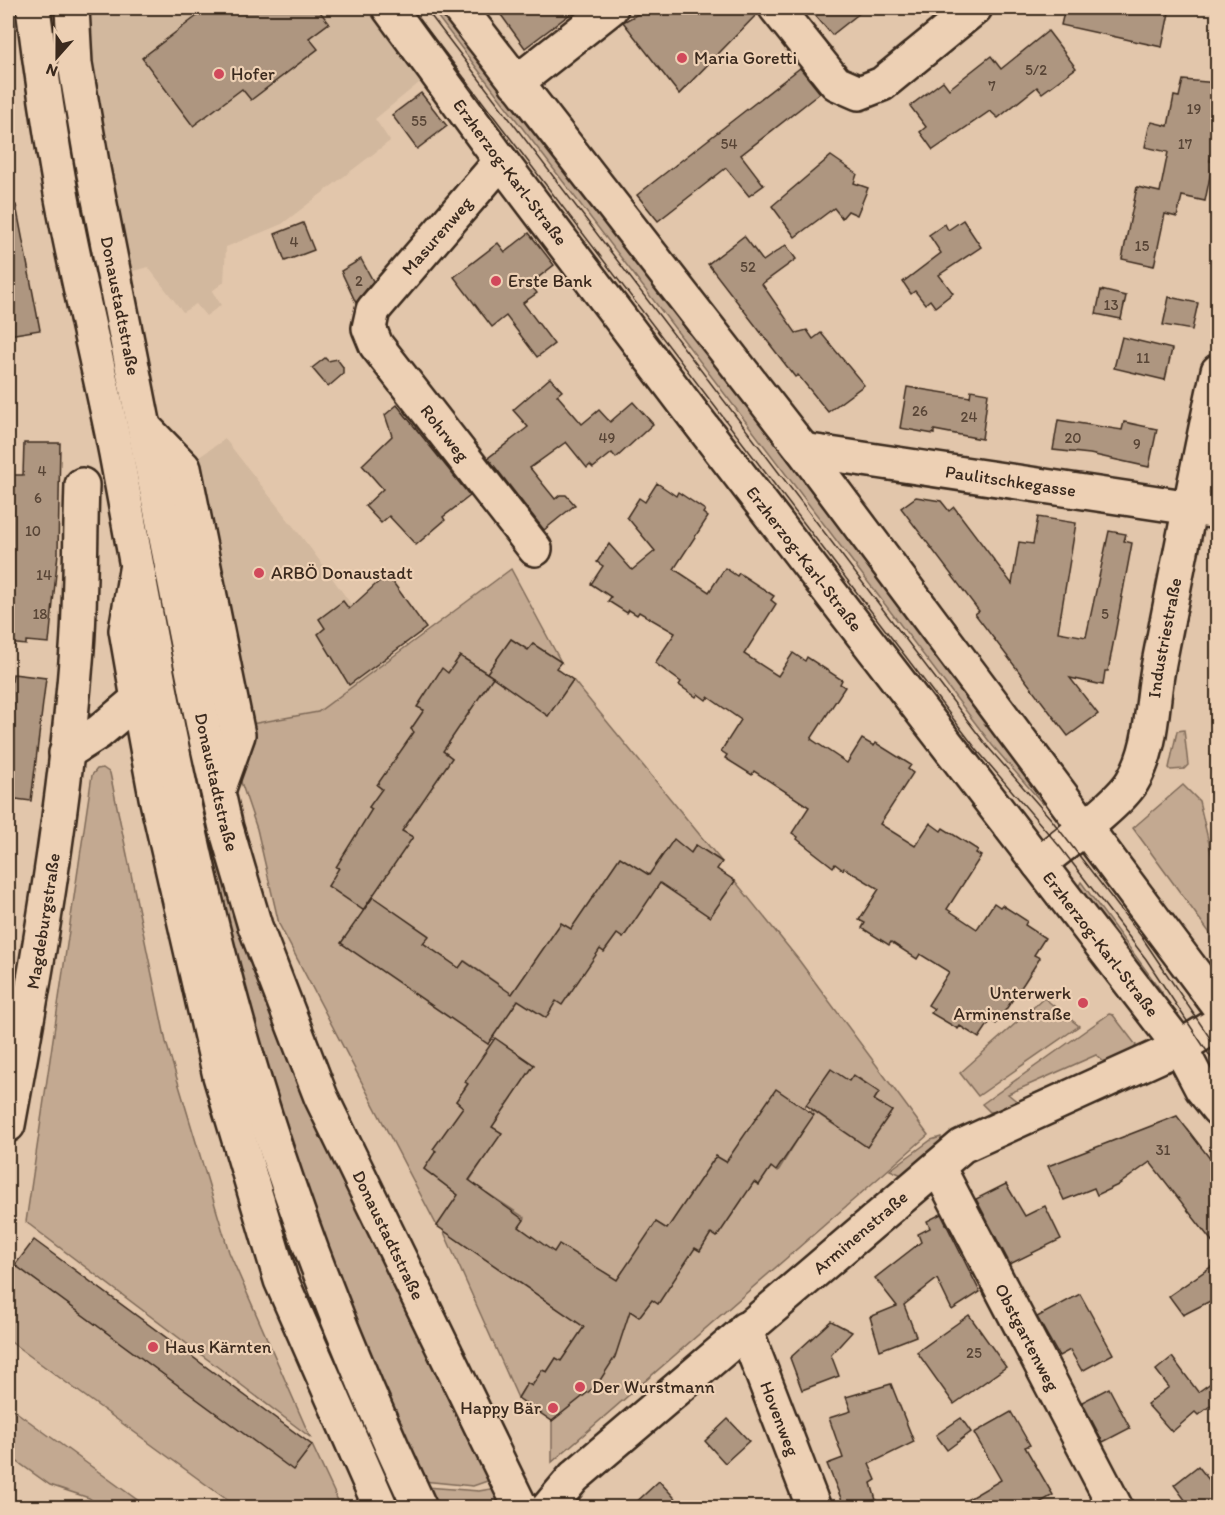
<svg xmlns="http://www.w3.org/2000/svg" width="1225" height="1515" viewBox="0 0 1225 1515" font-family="Itim,sans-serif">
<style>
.built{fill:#d2b89e}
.green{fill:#c3a991;stroke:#7f6a58;stroke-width:1.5}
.building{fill:#ae9680;stroke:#3b2a1e;stroke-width:1.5}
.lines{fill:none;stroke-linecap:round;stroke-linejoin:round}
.minor-casing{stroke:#3b2a1e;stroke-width:38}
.major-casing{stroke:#3b2a1e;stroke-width:38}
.minor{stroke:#edd0b4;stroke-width:33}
.major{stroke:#edd0b4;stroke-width:33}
.tram{stroke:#3b2a1e;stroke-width:1.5}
.poi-dot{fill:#d1495b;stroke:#edd0b4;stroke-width:2}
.labels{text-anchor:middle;stroke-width:4.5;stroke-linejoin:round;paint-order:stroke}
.number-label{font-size:15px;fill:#584536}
.poi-label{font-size:18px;fill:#3b2a1e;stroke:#edd0b4;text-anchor:start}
.street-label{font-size:18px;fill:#3b2a1e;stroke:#edd0b4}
</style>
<rect width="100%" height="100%" fill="#e2c6ab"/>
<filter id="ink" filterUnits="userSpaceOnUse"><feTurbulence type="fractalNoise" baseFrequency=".0167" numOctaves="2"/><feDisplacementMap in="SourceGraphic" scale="12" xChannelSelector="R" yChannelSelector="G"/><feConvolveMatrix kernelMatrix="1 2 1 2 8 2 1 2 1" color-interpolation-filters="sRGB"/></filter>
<g filter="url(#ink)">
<g class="built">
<path d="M92 8H398L441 65 375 119 390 141 282 224 226 247 224 282 212 291 221 305 206 316 196 304 183 312 148 267 126 273 91 93Z"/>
<path d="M225 439 311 549 391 659 318 712 223 729 195 460Z"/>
</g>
<g class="green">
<path d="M48 8H60L201 762 493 1479 473 1486 423 1481 343 1295 273 1095 197 808 77 195Z"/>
<path d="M431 8H445L1048 800 1043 804 992 745Z"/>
<path d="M511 569 561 662 533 644 528 650 511 639 487 673 460 656 448 673 442 669 418 707 424 710 411 729 419 735 402 750 377 785 382 789 369 807 379 814 337 867 342 870 328 886 364 911 341 943 492 1047 456 1101 465 1109 433 1149 436 1151 424 1169 458 1195 437 1226 279 924 257 829 223 729 318 712Z"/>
<path d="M493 677 548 716 573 680 722 862 696 845 691 853 674 840 649 875 620 857 571 929 561 923 507 1001 501 986 465 961 459 968 423 943 428 935 390 909 385 917 367 904 412 837 402 831 452 758 443 751Z"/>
<path d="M1184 730 1188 765 1184 769 1171 770 1169 768 1177 731Z"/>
<path d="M103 768 110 773 166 1042 229 1252 310 1437 26 1222 92 775 97 769Z"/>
<path d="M1183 785 1199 801 1217 877V943L1133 828Z"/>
<path d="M655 880 710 917 735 881 798 959 928 1135 552 1462V1421L607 1295 639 1317 652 1300 658 1304 682 1267 692 1246 700 1251 711 1233 717 1237 742 1200 751 1179 759 1185 771 1167 778 1171 801 1134 803 1124 812 1110 867 1147 892 1111 874 1101 879 1092 854 1075 847 1083 831 1070 804 1109 726 1162 716 1156 667 1229 656 1222 630 1275 623 1271 611 1289C588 1252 587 1268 554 1252 542 1246 530 1235 519 1227L525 1218 487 1193 464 1189 501 1133 492 1127 534 1065 493 1037 518 1000 556 1001 561 1004 595 946 604 952 617 934 623 938 647 902Z"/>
<path d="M1081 882 1162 992 1155 996 1077 889Z"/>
<path d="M1044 998 1079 1026 978 1096 960 1073Z"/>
<path d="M1109 1014 1113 1015 1136 1045 1131 1054 1105 1063 1096 1055 1008 1094 1019 1103 1001 1111 990 1112 982 1104Z"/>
<path d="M941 1137 942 1146 904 1176 890 1170 931 1140Z"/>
<path d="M443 1230 584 1327 561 1361 556 1358 547 1372 542 1370 532 1386 527 1383 518 1398Z"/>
<path d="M15 1265 293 1469 312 1445 341 1507H237L8 1340Z"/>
<path d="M8 1406 147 1507H101L89 1498 50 1485 8 1455Z"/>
<path d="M426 1487 479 1491 496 1488 507 1507H436Z"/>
</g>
<g class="building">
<path d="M190 8H317L329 23 309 38 318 49 251 100 242 89 193 126 142 58 197 16Z"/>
<path d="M496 8H578L525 48Z"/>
<path d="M649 8H758V13L679 94 623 22Z"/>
<path d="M809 8H866L832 35Z"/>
<path d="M1065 8H1170L1162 47 1061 25Z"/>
<path d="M1048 31 1076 68 1042 93 1037 87 998 118 990 111 933 150 920 132 926 127 910 106 943 81 949 89 991 56 1001 69Z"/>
<path d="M800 68 820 93 741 155 764 185 749 196 726 168 658 221 637 195Z"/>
<path d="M1183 80 1218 83V122L1210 161 1213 162 1205 201 1182 196 1177 217 1165 214 1154 266 1122 259 1137 187 1160 192 1168 152 1145 147 1149 127 1152 122 1168 126 1174 96 1179 97Z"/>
<path d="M421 93 447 126 417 149 392 115Z"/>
<path d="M831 156 857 174 854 183 868 188 857 215 848 211 842 218 834 208 795 237 772 206Z"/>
<path d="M16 205 40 330 8 335V206Z"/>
<path d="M963 220 981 247 939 275 953 293 935 307 930 300 925 304 915 291 911 294 903 282 941 253 929 235 945 224 948 230Z"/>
<path d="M303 223 314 250 285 261 275 234Z"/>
<path d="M529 233 554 265 530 284 537 293 523 303 554 344 537 357 506 316 492 327 454 277 498 243 505 252Z"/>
<path d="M744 236 763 261 786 245 796 259 762 284 796 333 807 330 813 339 821 333 864 385 828 412 798 375 795 377 708 264Z"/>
<path d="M361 259 373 281 356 303 341 271Z"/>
<path d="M1101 290 1126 296 1121 319 1096 314Z"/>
<path d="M1169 297 1198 303 1192 330 1163 325Z"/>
<path d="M1122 337 1172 349 1165 380 1114 368Z"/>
<path d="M325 358 328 361 337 359 343 367V374L328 387 312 368Z"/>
<path d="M550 378 562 391 557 395 582 424 599 410 610 422 633 402 653 424 616 458 612 453 593 468 590 465 587 468 566 442 530 468 555 499 560 495H566L575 505 544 530 488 458 528 427 513 410Z"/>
<path d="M907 387 970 397 971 390 988 393 982 439 934 430V434L900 428Z"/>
<path d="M397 405 470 496 443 517 445 520 416 545 389 516 381 523 365 506 383 489 362 465 392 436 385 415Z"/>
<path d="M1058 420 1122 430 1124 422 1157 429 1149 467 1090 454 1053 450Z"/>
<path d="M24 443H60L58 553 49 643 26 641V645L8 643V475H23Z"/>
<path d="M657 483 676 496 678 492 705 510 703 513 708 517 674 569 709 592 725 568 737 576 739 573 774 596 771 600 776 604 744 654 778 676 793 653 805 661 807 657 842 680 840 684 845 687 811 739 847 763 862 739 874 746 876 743 911 765 908 769 913 773 880 824 915 846 930 823 941 831 943 828 978 850 976 853 981 856 947 909 977 929 994 903 1000 907 1002 905 1027 921 1025 925 1045 938 1034 955 1040 958 1024 983 996 1024 991 1020 979 1038 960 1026 958 1029 931 1013 934 1009 928 1005 949 972 920 954 917 959 891 942 889 945 862 928 865 923 859 920 879 889 844 868 843 870 835 864 833 867 797 839 798 837 792 833 809 807 754 771 752 775 725 758 727 755 721 751 741 720 708 697 706 700 698 694 696 697 679 685 681 682 655 663 675 633 639 612 637 615 629 610 627 613 608 601 611 597 591 584 603 566 597 562 609 544 632 570 655 551 627 517 639 498 645 502Z"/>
<path d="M916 497 941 501 949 511 954 507 1012 584 1019 542 1033 544 1038 517 1076 523 1058 632 1086 637 1109 531 1126 534 1124 541 1132 543 1108 671H1105L1103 685 1070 678 1098 714 1068 736 975 614 979 611 901 508Z"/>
<path d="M387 574 426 628 349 685 318 634 325 628 319 619 343 601 349 609Z"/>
<path d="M511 639 528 650 533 644 561 662 556 668 573 680 548 716 487 673Z"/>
<path d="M460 656 493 677 443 751 452 758 402 831 413 837 363 910 328 886 339 868 336 867 372 809 369 807 382 789 377 785 414 732 411 729 424 710 417 707 442 668 448 673Z"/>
<path d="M13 674 46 678 31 801 8 798V681H12Z"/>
<path d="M674 839 691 853 696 845 722 862 717 869 735 881 710 917 660 883 623 938 617 934 604 952 600 949 562 1005 556 1001 546 1018 518 1000 488 1044 341 943 373 897 429 936 423 943 459 968 464 961 512 994 561 923 571 929 620 857 649 875Z"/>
<path d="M495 1038 534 1065 492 1127 502 1133 469 1180 524 1220 519 1227 554 1252 559 1244 617 1280 656 1222 667 1229 716 1156 726 1162 776 1089 814 1115 776 1171 771 1167 759 1185 754 1182 717 1237 711 1233 700 1251 695 1248 658 1304 652 1300 639 1317 630 1311 615 1357 597 1385 552 1421 518 1398 527 1383 532 1386 542 1370 547 1372 556 1358 561 1361 584 1327 437 1226 458 1195 424 1169 436 1151 433 1149 463 1107 456 1101 468 1084 465 1082Z"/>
<path d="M831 1069 849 1081 853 1075 879 1092 874 1100 892 1111 867 1147 806 1105Z"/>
<path d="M1177 1116 1218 1169V1249L1150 1162 1118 1185 1097 1195 1094 1188 1064 1200 1048 1166Z"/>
<path d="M1006 1184 1025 1216 1045 1206 1061 1239 1010 1264 976 1199Z"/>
<path d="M941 1214 980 1292 952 1310 937 1279 904 1305 916 1336 880 1350 870 1317 897 1306 875 1278 921 1242 918 1234 930 1228 927 1221Z"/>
<path d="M34 1240 312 1445 293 1470 15 1265Z"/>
<path d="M1218 1262V1297L1183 1315 1169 1296Z"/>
<path d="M1080 1294 1113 1354 1082 1371 1070 1350 1059 1356 1037 1317Z"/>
<path d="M969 1315 1006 1367 954 1404 917 1352Z"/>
<path d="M831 1321 852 1332 831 1355 839 1376 802 1390 790 1358Z"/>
<path d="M1172 1357 1198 1392 1218 1378V1400L1198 1415 1195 1412 1172 1432 1147 1404 1169 1387 1156 1370Z"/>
<path d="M891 1384 914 1442 869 1464 876 1480 871 1483 876 1500 848 1508 846 1502 843 1503 827 1464 843 1458 829 1418 851 1411 846 1397Z"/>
<path d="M1109 1388 1130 1428 1103 1442 1082 1402Z"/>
<path d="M1011 1412 1030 1445 1025 1447 1053 1495 1031 1508H953L1001 1480 974 1433Z"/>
<path d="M961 1418 971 1432 947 1450 936 1435Z"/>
<path d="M728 1419 749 1441 725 1463 705 1441Z"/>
<path d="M1198 1466 1218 1491V1508H1191L1174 1485Z"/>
<path d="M659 1481 684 1508H630Z"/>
</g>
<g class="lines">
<defs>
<g id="minor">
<path d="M776 8 836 83 859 93 882 84 975 8"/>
<path d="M516 83 611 8"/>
<path id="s1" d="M501 161 373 310 369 328 376 345 535 549"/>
<path d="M145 428 184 468 238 735 218 791"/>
<path id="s2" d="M803 450 1218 512"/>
<path d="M136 570 126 630 138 699 156 797 220 1076 281 1280 381 1508"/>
<path d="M66 753 99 732 138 699"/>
<path id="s3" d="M1039 864C1062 845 1117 806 1132 782 1154 746 1151 703 1159 663 1178 566 1197 468 1218 371"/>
<path id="s4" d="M8 1125C37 968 65 808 77 649 81 594 80 540 82 485"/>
<path id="s5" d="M938 1167 1116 1508"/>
<path id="s6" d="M745 1329 814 1508"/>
<path id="s7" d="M548 1508 574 1477 962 1146 1180 1047 1218 1024"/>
</g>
<g id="major">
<path d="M33 8C41 70 50 131 61 193 77 280 99 366 116 453 147 619 176 786 218 950 266 1141 336 1329 420 1508"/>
<path id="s8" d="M72 8 75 64 93 169 204 730 226 828 255 926 321 1097 521 1508"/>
<path id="s9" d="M389 8 501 161 695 417 1180 1047 1202 1089 1218 1109"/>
<path d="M459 8 803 450 1218 1005"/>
</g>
</defs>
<use href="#minor" class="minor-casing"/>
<use href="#major" class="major-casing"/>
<use href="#minor" class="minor"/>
<use href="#major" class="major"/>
<g class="tram">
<path d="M411 8 977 750 1060 847 1146 959 1218 1068"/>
<path d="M425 8 987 746 1051 819 1141 936 1218 1050"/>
</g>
</g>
</g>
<g class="poi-dot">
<circle cx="682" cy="58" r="6"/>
<circle cx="219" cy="74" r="6"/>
<circle cx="496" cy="281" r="6"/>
<circle cx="259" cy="573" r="6"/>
<circle cx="1083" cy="1003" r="6"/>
<circle cx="153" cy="1347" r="6"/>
<circle cx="580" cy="1387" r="6"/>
<circle cx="553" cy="1408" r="6"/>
</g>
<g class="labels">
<g class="number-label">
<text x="1036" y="75">5/2</text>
<text x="992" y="91">7</text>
<text x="1194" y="114">19</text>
<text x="419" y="126">55</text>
<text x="729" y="149">54</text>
<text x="1185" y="149">17</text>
<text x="294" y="247">4</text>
<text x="1142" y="251">15</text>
<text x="748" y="272">52</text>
<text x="359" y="286">2</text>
<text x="1111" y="310">13</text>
<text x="1143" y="363">11</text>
<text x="920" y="416">26</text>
<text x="969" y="422">24</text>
<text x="607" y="443">49</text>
<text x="1073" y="443">20</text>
<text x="1137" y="449">9</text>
<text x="42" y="476">4</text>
<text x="38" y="503">6</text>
<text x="33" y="536">10</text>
<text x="44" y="580">14</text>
<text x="40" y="619">18</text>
<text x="1105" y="619">5</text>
<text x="1163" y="1155">31</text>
<text x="974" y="1358">25</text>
</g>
<g class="poi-label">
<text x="694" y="64">Maria Goretti</text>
<text x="231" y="80">Hofer</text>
<text x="508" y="287">Erste Bank</text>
<text x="271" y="579">ARBÖ Donaustadt</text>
<text x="1071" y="999" text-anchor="end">Unterwerk<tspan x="1071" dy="21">Arminenstraße</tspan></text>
<text x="165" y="1353">Haus Kärnten</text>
<text x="592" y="1393">Der Wurstmann</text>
<text x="541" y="1414" text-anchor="end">Happy Bär</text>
</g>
<g class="street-label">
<text dy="6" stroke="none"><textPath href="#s9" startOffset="204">Erzherzog-Karl-Straße</textPath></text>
<text transform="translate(437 236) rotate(-49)" y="6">Masurenweg</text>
<text dy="6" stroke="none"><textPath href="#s8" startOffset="302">Donaustadtstraße</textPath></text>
<text dy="6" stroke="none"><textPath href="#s1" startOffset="345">Rohrweg</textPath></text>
<text dy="6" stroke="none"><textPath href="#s2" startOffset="210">Paulitschkegasse</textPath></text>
<text dy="6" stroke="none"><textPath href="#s9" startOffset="690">Erzherzog-Karl-Straße</textPath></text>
<text dy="6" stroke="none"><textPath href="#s3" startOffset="273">Industriestraße</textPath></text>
<text dy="6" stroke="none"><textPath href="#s8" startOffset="788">Donaustadtstraße</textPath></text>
<text dy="6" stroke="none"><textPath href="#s4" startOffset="207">Magdeburgstraße</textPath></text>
<text dy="6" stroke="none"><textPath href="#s9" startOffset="1176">Erzherzog-Karl-Straße</textPath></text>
<text dy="6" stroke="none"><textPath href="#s7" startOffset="417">Arminenstraße</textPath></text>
<text dy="6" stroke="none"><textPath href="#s8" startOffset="1274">Donaustadtstraße</textPath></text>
<text dy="6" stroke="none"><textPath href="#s5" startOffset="192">Obstgartenweg</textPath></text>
<text dy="6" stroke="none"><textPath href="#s6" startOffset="96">Hovenweg</textPath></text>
</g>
</g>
<rect width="1225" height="1515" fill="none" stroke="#edd0b4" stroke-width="30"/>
<rect x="15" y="15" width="1195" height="1485" fill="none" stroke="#3b2a1e" stroke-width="2" filter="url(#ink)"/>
<g transform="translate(57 57) rotate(201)" stroke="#edd0b4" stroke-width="4.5" paint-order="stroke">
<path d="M0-4.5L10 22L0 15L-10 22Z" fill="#3b2a1e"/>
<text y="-9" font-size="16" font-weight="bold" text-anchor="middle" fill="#3b2a1e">N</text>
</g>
</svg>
